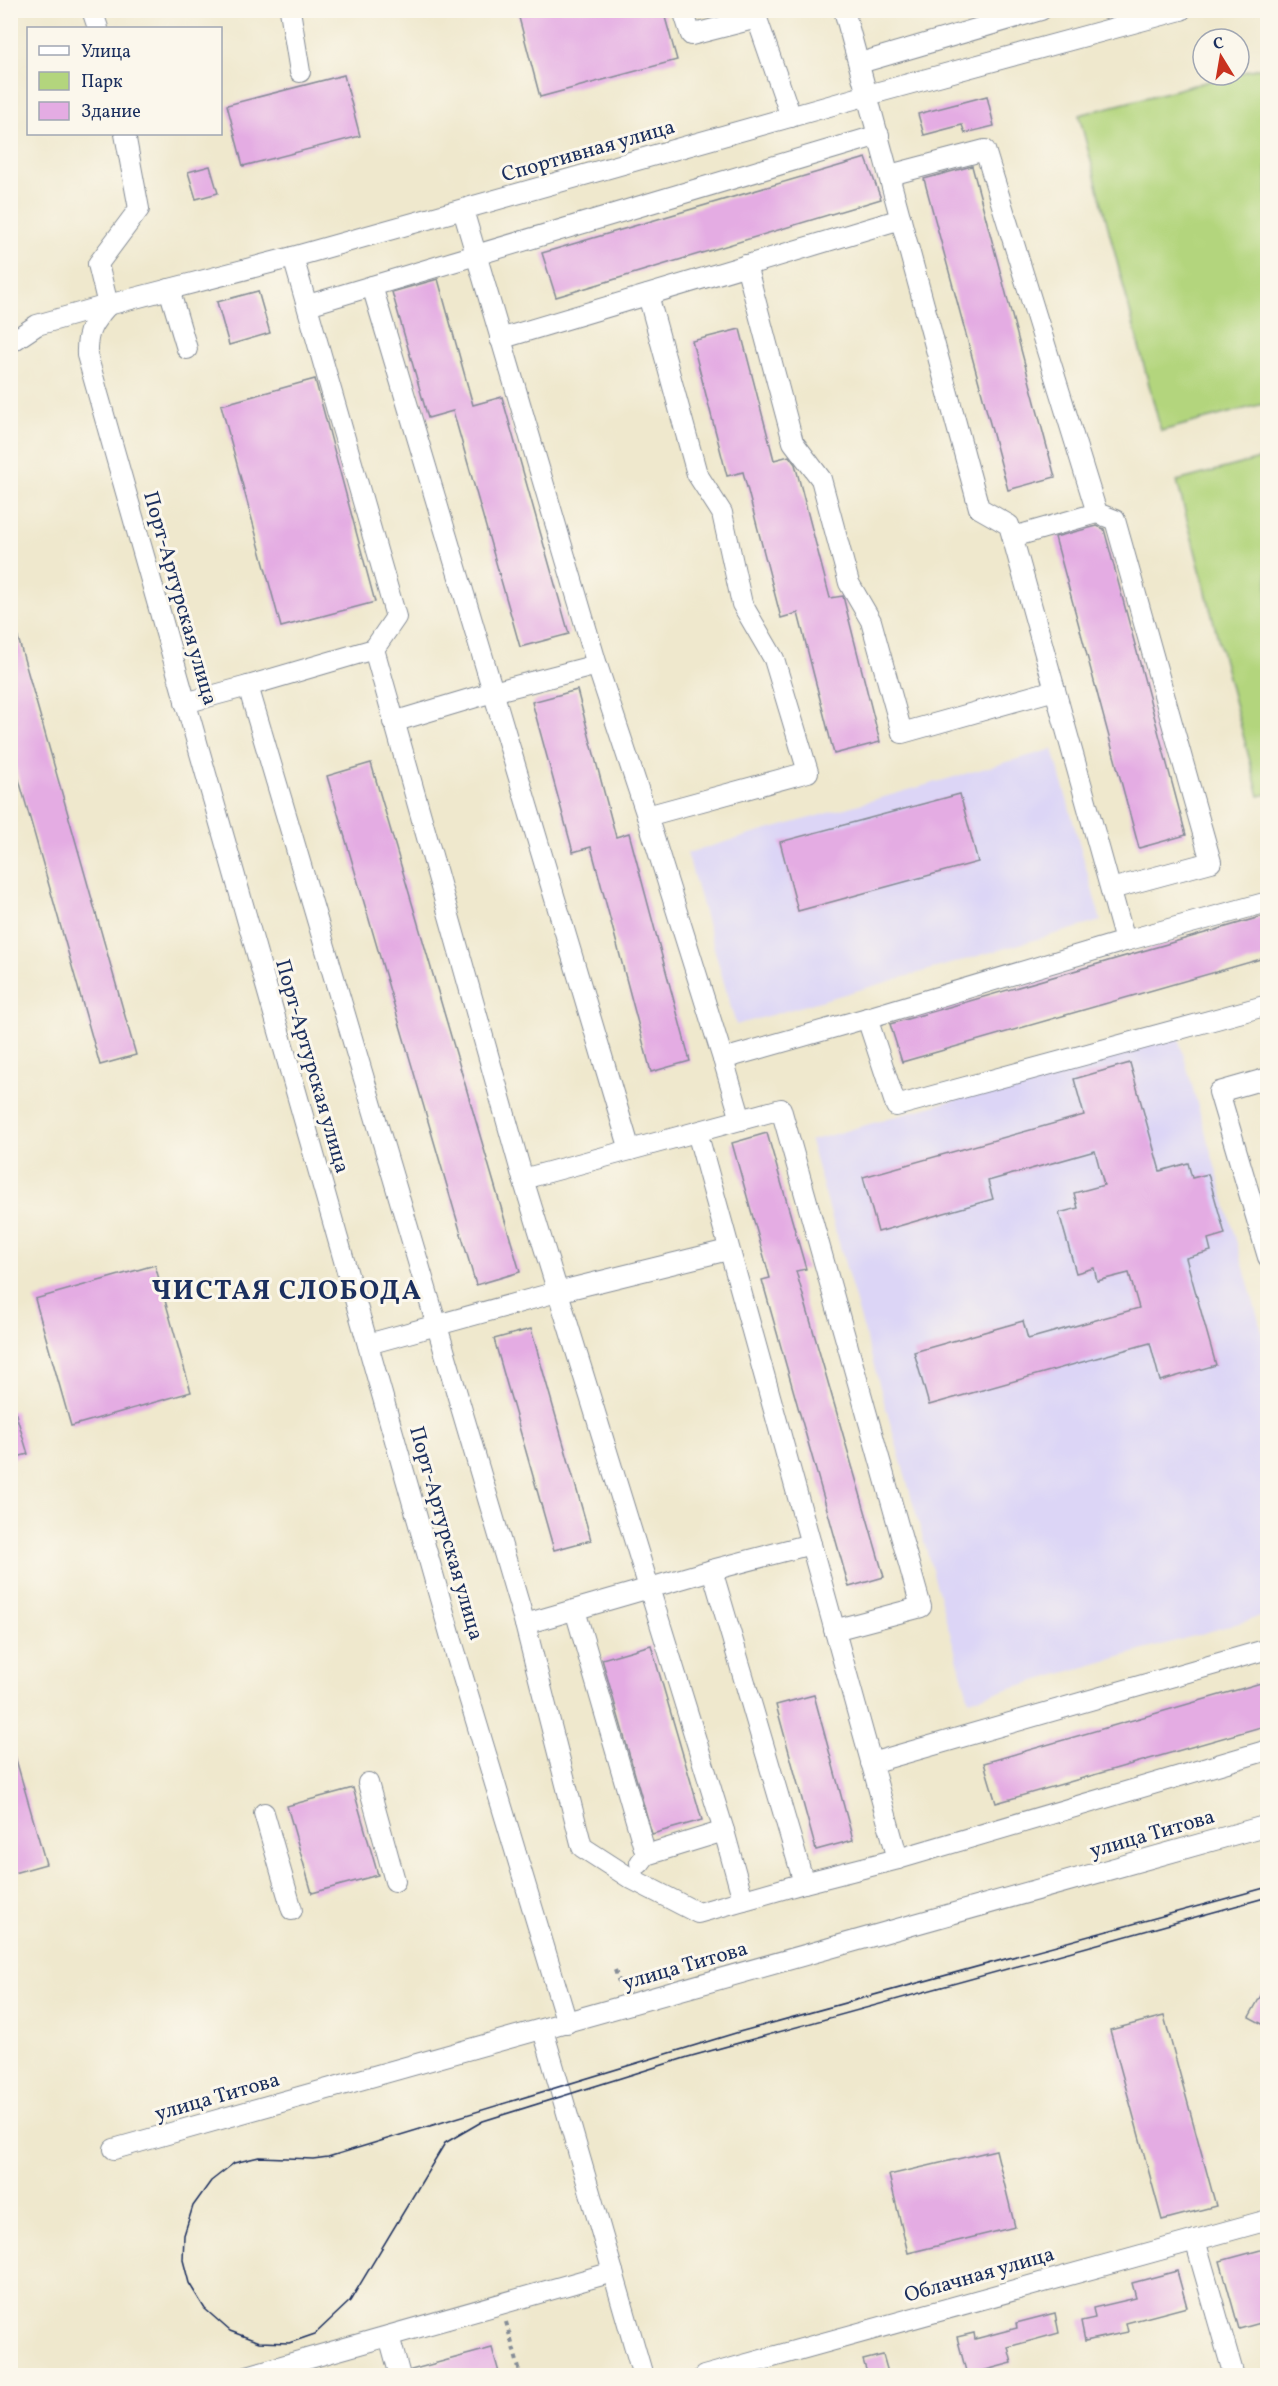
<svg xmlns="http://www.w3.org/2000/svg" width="1278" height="2386" viewBox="0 0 1278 2386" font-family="Vollkorn,serif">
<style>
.built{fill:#dcd5f6}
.green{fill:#b3d57d;stroke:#67826e;stroke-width:1.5}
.building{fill:#e4ace3}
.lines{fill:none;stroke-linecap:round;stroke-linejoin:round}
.minor-casing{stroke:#858c96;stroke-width:22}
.path{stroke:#858c96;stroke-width:4;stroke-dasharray:4.5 4.5;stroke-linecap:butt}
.minor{stroke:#fff;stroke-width:20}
.tram{stroke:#1b2f5e;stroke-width:1.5}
.labels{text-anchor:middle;stroke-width:6;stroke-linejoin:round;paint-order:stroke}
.street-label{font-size:21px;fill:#1b2f5e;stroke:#fbf7ec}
.district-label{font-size:27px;font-weight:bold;letter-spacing:1.5px;fill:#1b2f5e;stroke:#fbf7ec}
</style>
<rect width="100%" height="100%" fill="#fbf7ec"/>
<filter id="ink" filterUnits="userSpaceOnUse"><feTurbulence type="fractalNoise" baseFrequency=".0167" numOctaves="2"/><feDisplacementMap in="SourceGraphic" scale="12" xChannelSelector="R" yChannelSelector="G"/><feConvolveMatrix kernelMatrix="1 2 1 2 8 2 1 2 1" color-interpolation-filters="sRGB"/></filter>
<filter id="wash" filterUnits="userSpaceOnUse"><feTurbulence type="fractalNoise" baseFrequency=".008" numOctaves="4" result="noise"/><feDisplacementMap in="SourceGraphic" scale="24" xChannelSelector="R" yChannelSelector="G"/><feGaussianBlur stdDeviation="1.35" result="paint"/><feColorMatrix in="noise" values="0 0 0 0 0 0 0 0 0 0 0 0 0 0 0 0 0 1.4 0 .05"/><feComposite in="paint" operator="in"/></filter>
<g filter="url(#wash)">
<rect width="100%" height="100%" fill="#efe8cd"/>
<g class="built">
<path d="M1053 749 1101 921 736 1025 687 853Z"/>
<path d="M1178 1036 1267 1349V1615L969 1700 810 1141Z"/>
</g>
<g class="green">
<path d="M1267 66V403L1161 431 1079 115Z"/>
<path d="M1267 457 1268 794 1259 796 1177 481Z"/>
</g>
<g id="blocks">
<g class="building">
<path d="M517 10H663L677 60 540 97Z"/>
<path d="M344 75 360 136 243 166 227 105Z"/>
<path d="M987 96 994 126 965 133 962 125 924 135 918 114Z"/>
<path d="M866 158 881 199 556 297 542 253Z"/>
<path d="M210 166 218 193 196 199 188 172Z"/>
<path d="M972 166 1055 477 1008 490 924 179Z"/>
<path d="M438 279 473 405 502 397 569 634 520 647 453 411 428 418 392 292Z"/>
<path d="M258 291 270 333 229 345 217 302Z"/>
<path d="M740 329 774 460 789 456 795 464 830 598 843 596 880 742 834 754 798 613 781 618 743 472 727 476 692 341Z"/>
<path d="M315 379 375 602 281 627 221 405Z"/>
<path d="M1097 526 1104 529 1186 835 1139 848 1055 537Z"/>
<path d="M10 627H15L136 1055 100 1065 10 748Z"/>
<path d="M577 690 616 837 629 833 690 1061 651 1072 591 847 573 852 532 702Z"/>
<path d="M371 763 520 1272 476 1285 327 776Z"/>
<path d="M960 794 978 862 798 911 780 842Z"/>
<path d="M1264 916 1268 928V957L902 1062 890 1024Z"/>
<path d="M1130 1063 1160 1171 1188 1163 1192 1178 1208 1174 1225 1234 1208 1239 1211 1251 1186 1258 1216 1365 1160 1381 1150 1343 929 1405 914 1352 1023 1321 1028 1339 1139 1308 1129 1273 1097 1281 1094 1268 1076 1273 1059 1213 1078 1208 1074 1193 1104 1185 1095 1151 988 1181 993 1199 878 1232 863 1177 1084 1115 1074 1079Z"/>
<path d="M767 1133 806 1269 796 1271 884 1577 849 1587 762 1280 770 1278 732 1143Z"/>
<path d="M155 1265 191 1392 71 1426 35 1299Z"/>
<path d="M531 1329 591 1540 554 1550 494 1339Z"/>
<path d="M10 1411H15L28 1454 10 1459Z"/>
<path d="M651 1645 702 1820 652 1834 602 1659Z"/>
<path d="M1268 1681V1725L996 1803 984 1763Z"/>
<path d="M814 1695 853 1840 816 1850 776 1705Z"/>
<path d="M10 1756H15L46 1864 10 1874Z"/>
<path d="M353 1788 378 1875 312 1893 287 1806Z"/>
<path d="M1268 1983V2027L1249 2017Z"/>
<path d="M1164 2016 1216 2206 1162 2220 1110 2030Z"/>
<path d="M996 2150 1015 2227 908 2253 889 2175Z"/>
<path d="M1268 2248V2321L1239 2329 1220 2261Z"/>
<path d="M1177 2271 1187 2307 1126 2323 1128 2332 1085 2341 1081 2321 1095 2318 1093 2308 1136 2298 1132 2283Z"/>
<path d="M1055 2313 1059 2333 1008 2347 1012 2363 967 2375 957 2337 974 2333 975 2339 1017 2328 1016 2323Z"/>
<path d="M492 2348 500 2376H412L411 2370Z"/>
<path d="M883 2355 889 2376H868L863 2360Z"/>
</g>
</g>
</g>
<g filter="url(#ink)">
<use href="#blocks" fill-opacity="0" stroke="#858c96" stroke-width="1.5"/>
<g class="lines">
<defs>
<g id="minor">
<path d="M92 10 98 28"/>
<path d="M290 10 300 72"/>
<path d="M683 10 691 35 757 18"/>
<path d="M754 10 791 117"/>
<path d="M860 63 1041 10"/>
<path d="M890 175 985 150 1097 513 1115 520 1211 862 1111 889"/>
<path d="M463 210 597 665 647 816 723 1059 867 1018 1125 941 1009 525 979 508 844 10"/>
<path d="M293 257 396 617 374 649 248 686 525 1624 712 1570"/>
<path d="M746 265 793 442 821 479 849 583 871 621 902 733 1055 690"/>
<path d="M169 289 187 349"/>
<path d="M108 305C93 322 86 331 87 355L452 1641 567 2023"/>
<path d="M108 305 98 264 139 209 125 134"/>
<path d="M308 305 372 286"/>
<path d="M500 339 901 219"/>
<path d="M10 343 37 325 108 305 293 257 868 95 1181 10"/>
<path d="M1013 537 1097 513"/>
<path d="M374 649 523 1179 724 1831 743 1900"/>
<path d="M185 703 248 686"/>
<path d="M393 722 493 692 597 665"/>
<path d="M647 816 808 772 774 659 742 604 722 513 697 474 648 295"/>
<path d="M1125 941 1268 902"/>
<path d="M867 1018 896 1106 1268 1005"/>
<path d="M723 1059 741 1120"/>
<path d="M1268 1078 1219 1092 1268 1257"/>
<path d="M697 1132 898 1859"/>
<path d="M523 1179 630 1150"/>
<path d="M368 1344 557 1292 728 1250"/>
<path d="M811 1544 712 1570 804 1883 898 1859 1268 1750"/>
<path d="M575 1610 646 1855"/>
<path d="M525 1624 582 1847 630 1878 698 1913 804 1883"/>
<path d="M834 1630 921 1607 781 1109 630 1150 372 286 879 135"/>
<path d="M871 1763 1268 1649"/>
<path d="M368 1783 395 1881"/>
<path d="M264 1813 292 1910"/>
<path d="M640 1863 646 1855 724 1831"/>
<path d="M543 2030 643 2376"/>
<path d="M114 2149 1268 1825"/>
<path d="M1195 2240 1234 2376"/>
<path d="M389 2336 400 2376"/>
<path d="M247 2376 613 2272"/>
<path d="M704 2376 1268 2220"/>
</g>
</defs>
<use href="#minor" class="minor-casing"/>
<g class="path">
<path d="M615 1970 620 1985"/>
<path d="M506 2322 521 2376"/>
</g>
<use href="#minor" class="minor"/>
<path class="tram" d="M1268 1887 739 2032 328 2157 313 2159 259 2157 234 2163 211 2181 193 2206 184 2235 183 2260 189 2283 205 2309 230 2331 259 2342 289 2343 315 2334 350 2301 445 2143 483 2121 688 2057 1268 1897"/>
</g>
</g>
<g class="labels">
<g class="street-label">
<text transform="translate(588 150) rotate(-16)" y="7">Спортивная улица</text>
<text transform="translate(181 598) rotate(74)" y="7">Порт-Артурская улица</text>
<text transform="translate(313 1066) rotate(74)" y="7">Порт-Артурская улица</text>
<text transform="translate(447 1533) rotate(74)" y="7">Порт-Артурская улица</text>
<text transform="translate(1152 1833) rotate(-16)" y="7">улица Титова</text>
<text transform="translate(685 1965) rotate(-16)" y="7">улица Титова</text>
<text transform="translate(217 2096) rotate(-16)" y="7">улица Титова</text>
<text transform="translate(979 2274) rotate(-16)" y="7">Облачная улица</text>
</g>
<g class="district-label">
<text x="287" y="1299">ЧИСТАЯ СЛОБОДА</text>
</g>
</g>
<rect width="1278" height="2386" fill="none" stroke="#fbf7ec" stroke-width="36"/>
<rect x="27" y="27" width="195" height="108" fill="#fbf7ec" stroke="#a1a7b3" stroke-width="1.5"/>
<rect x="39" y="46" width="30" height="9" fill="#ffffff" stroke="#a1a7b3" stroke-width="1.5"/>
<text x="81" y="57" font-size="18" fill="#1b2f5e">Улица</text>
<rect x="39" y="72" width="30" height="18" fill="#b3d57d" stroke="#a1a7b3" stroke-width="1.5"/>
<text x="81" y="87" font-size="18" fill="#1b2f5e">Парк</text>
<rect x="39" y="102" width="30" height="18" fill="#e4ace3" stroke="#a1a7b3" stroke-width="1.5"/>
<text x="81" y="117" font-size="18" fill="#1b2f5e">Здание</text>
<g transform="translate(1221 57) rotate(349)"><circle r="28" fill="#fbf7ec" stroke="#a1a7b3" stroke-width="1.5"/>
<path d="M0-4.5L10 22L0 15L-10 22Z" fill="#c8321e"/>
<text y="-9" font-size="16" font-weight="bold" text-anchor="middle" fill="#1b2f5e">С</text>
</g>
</svg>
